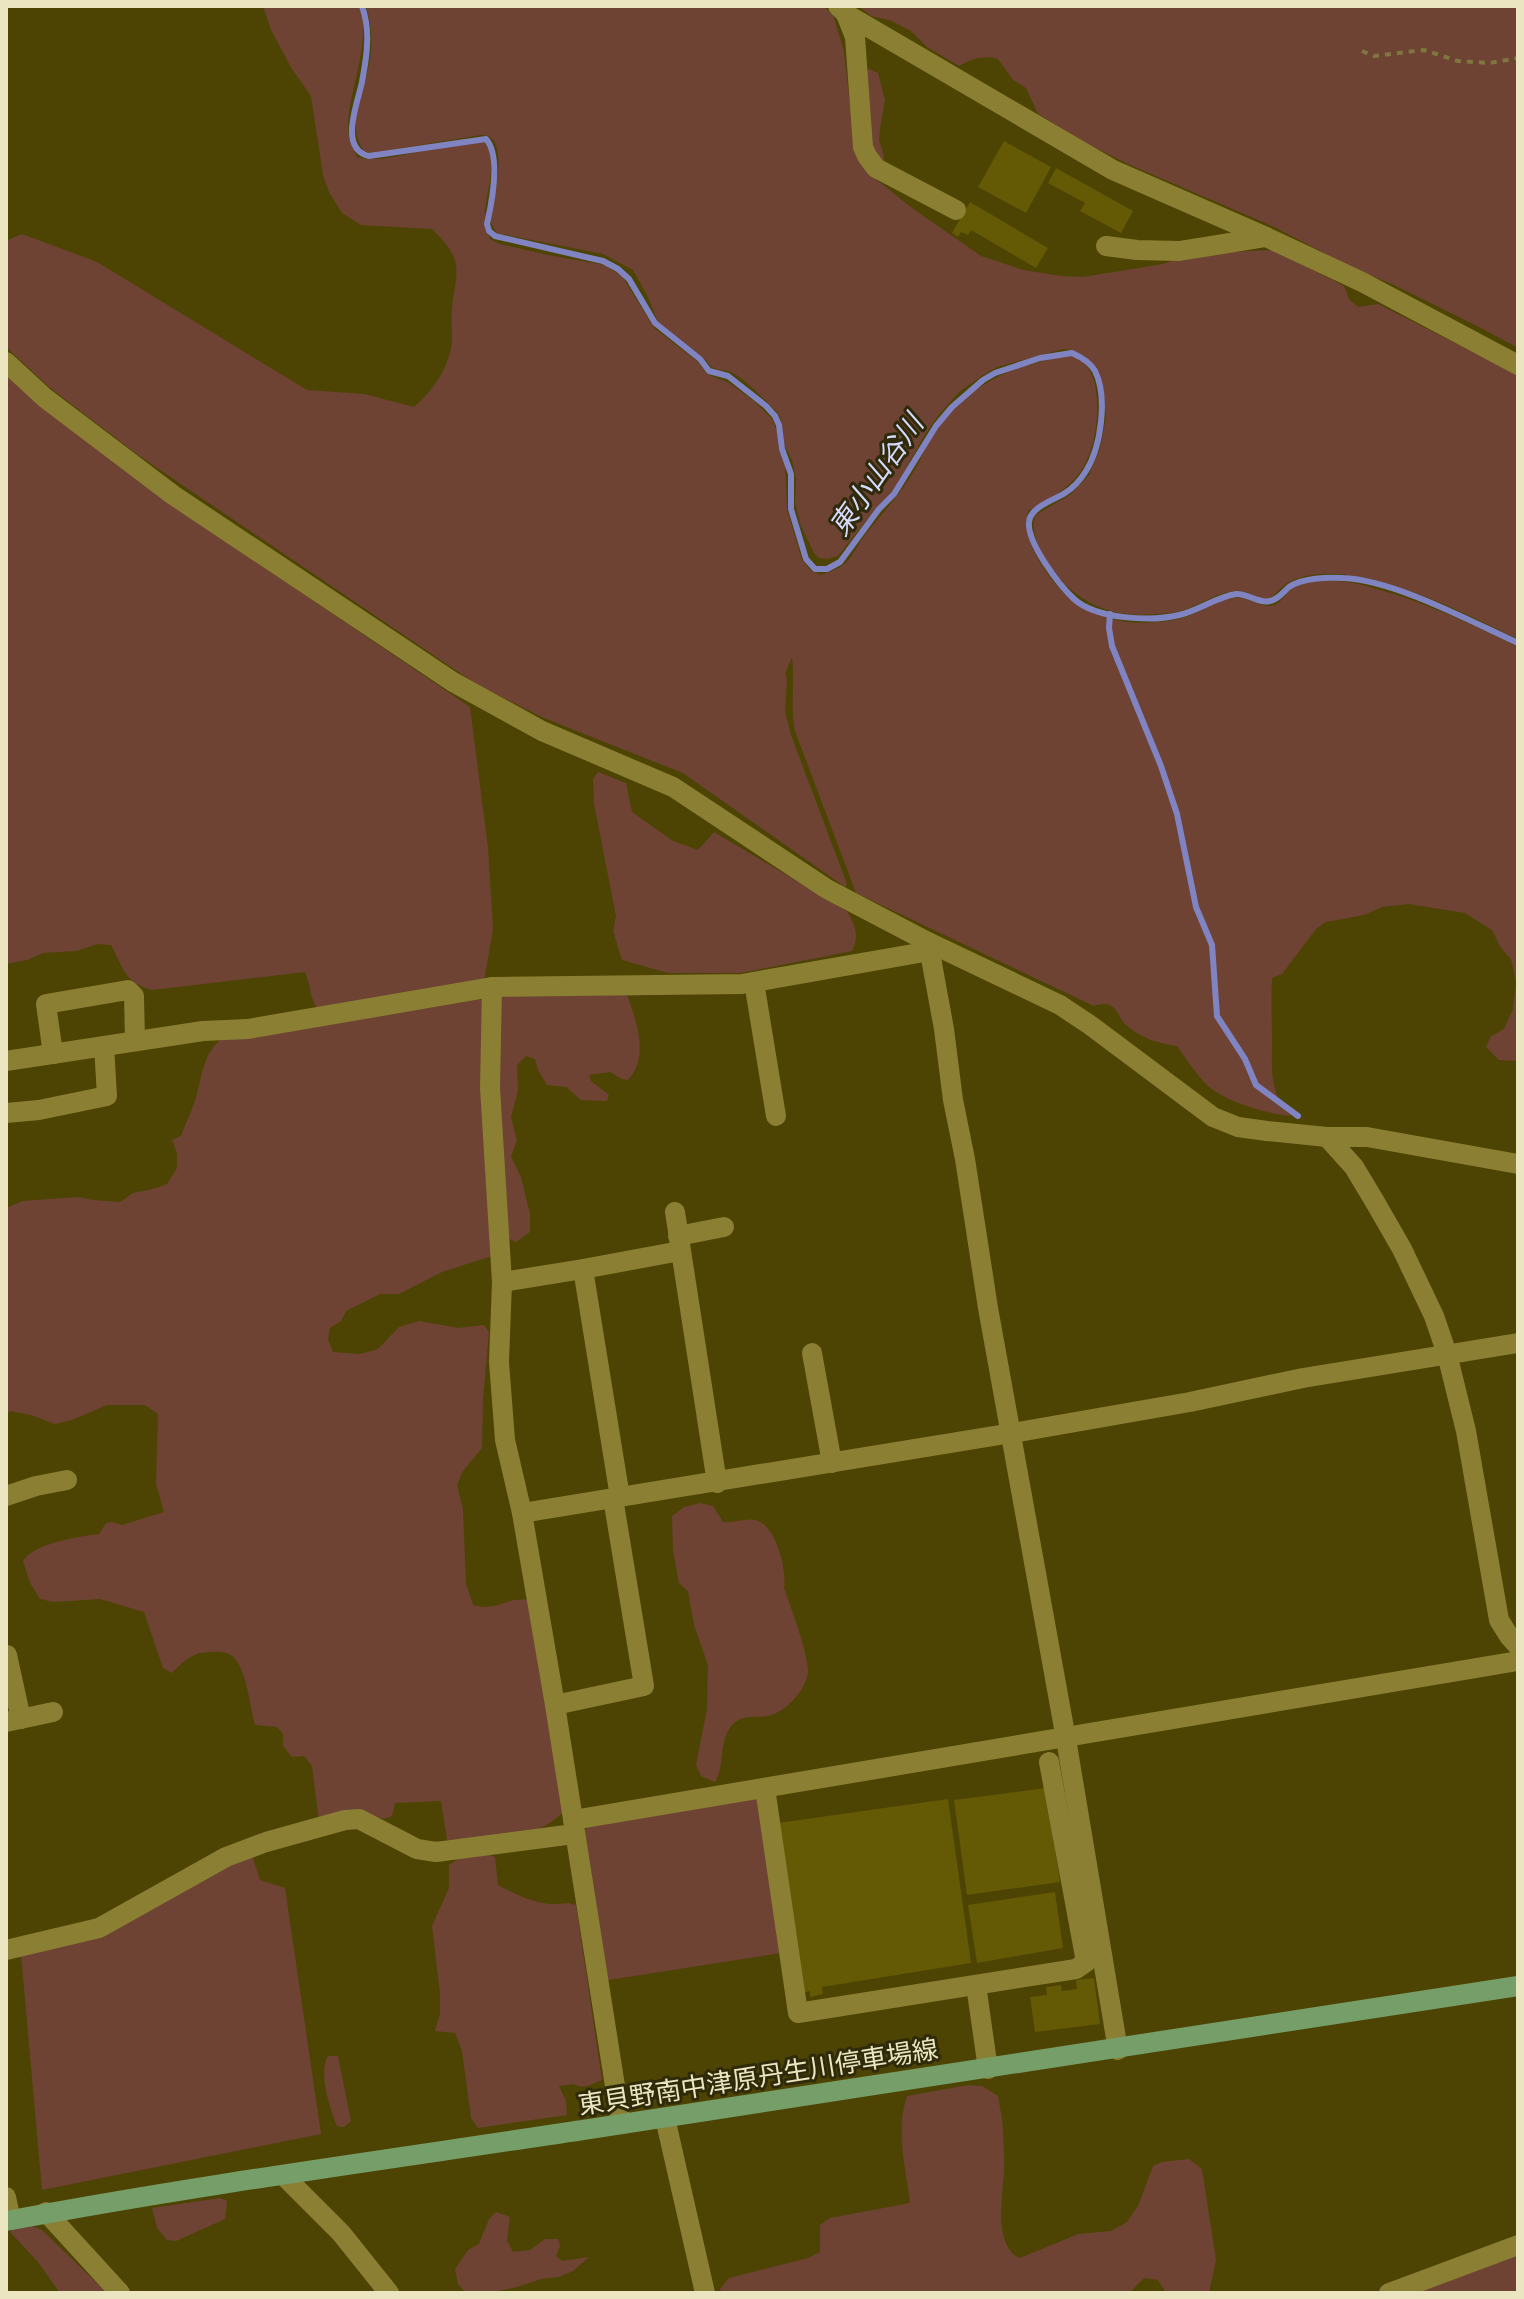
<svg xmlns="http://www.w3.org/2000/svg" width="1524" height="2299" viewBox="0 0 1524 2299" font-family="'Zilla Slab','Noto Sans JP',serif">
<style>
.green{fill:#6e4334}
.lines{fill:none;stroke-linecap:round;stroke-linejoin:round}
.stream{stroke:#8084c3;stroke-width:6}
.building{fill:#645904}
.path{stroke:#7f773f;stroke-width:4;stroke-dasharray:6 6;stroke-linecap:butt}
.minor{stroke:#8a7f32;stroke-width:20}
.major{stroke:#769e69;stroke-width:20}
.labels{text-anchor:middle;stroke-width:6;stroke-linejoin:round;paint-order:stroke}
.street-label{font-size:26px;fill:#ebe6c1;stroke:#2f2a0a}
.water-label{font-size:28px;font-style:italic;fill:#d6dafe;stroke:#2f2a0a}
</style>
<rect width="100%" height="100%" fill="#4d4403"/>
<g class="green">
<path d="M263 6H359C373 37 348 93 348 126 348 137 352 147 357 157 388 167 447 137 485 143 500 162 483 197 485 221 485 228 488 234 491 240L500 244 548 255 604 265 622 276 654 328 698 362 707 374 729 383 754 401 772 419 777 431 779 450 785 462 787 510 802 560 811 571 821 575C828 572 837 570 843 565 854 557 859 541 868 531 885 511 902 491 916 468 921 459 924 449 930 440 953 403 987 376 1029 365 1041 362 1053 357 1065 356 1105 355 1100 424 1091 449 1089 456 1085 464 1081 471 1068 490 1047 500 1028 511 1022 533 1035 555 1047 573 1078 619 1130 631 1182 618 1200 613 1216 600 1234 598 1248 595 1260 610 1275 605 1282 602 1286 593 1293 588 1306 580 1332 580 1347 582 1363 584 1379 590 1394 594 1437 608 1478 627 1518 647V1061L1499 1060 1486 1047 1491 1036 1504 1029 1513 1009 1516 982 1511 959 1501 948 1492 930 1465 913 1409 904 1382 907 1364 915 1326 922 1316 929 1282 974 1272 978C1271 999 1272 1021 1272 1043 1272 1072 1269 1092 1291 1116 1265 1113 1228 1103 1208 1086 1196 1074 1187 1060 1177 1046 1156 1043 1140 1038 1124 1023 1120 1018 1117 1010 1113 1007 1107 1002 1100 1004 1094 1006L856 893 795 731C790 706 795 682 792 657L785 674 787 679 785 711 791 735 847 884 845 887 683 773 544 718 479 686 138 455 49 387 6 347V241L22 234 97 262 307 390 364 394 414 407C433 391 451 365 452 339 452 328 451 318 452 308 453 294 458 279 456 265 454 251 442 239 432 229L361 225 342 213 329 192 323 175 311 96 292 69 271 30Z"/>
<path d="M366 6H823L833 15 844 51 855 150 877 180 912 208 981 256 1023 270 1061 276 1083 277 1163 264 1189 254 1274 250 1344 286 1349 299 1358 307 1378 304 1518 375V639C1462 612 1354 555 1293 580 1283 584 1277 594 1268 599 1255 599 1248 589 1233 591 1215 594 1199 605 1181 611 1174 613 1165 613 1157 614 1110 619 1072 601 1047 561 1039 549 1029 528 1036 515L1071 494 1089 475 1100 449 1106 417 1102 384 1094 365 1072 350 1063 349 997 367 983 375 959 392 937 417 924 436 894 490 876 508 838 556 827 559 819 558 814 553 801 526 795 503 796 479 792 460 784 444 781 419 777 412C765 400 747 381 733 373 721 367 713 373 706 360L658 322 648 297 633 270 603 254 497 233 491 223V213C494 196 511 133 481 135L370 153 364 151C345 125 364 92 369 64 373 44 372 25 366 6Z"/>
<path d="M858 6H1518V348L1483 329 1392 284 1361 272 1272 226 1128 164 1084 142 1038 114 1026 88 1013 80 998 59C984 55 973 58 959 66L927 47 911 31 892 21 871 16Z"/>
<path d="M869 69 878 73 885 100 880 128 879 140 884 156 883 164 871 151 864 73Z"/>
<path d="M6 375 169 503 470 707 488 848 493 929 484 981 317 1008C310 998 310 984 305 972L152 990C124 982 124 969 111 945L97 944 76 951 43 953 27 960 6 964Z"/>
<path d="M598 772 626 783 632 812 673 841 698 850 714 832 847 911C855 926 860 935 852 951L741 973H668L622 960 613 931 616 916 594 804 593 779Z"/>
<path d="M482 994 492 1256 442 1272 399 1294H380L346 1311 341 1321 330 1328 328 1340 333 1352 360 1354 378 1349 399 1327 419 1321 458 1328 484 1325 489 1332 483 1399 482 1448 463 1471 457 1485 463 1510 466 1584 473 1605C497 1612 505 1597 528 1600L564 1811C536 1842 485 1837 447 1840L441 1801 395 1803 392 1816 384 1819 365 1813 319 1821 312 1766 304 1756 292 1757 283 1746V1734L277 1727 255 1725C250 1708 246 1661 229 1654 223 1651 216 1652 210 1652 193 1652 183 1661 172 1673L163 1668 144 1612 100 1599 54 1602 40 1599 30 1583 23 1561C35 1543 77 1537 99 1534L106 1523 112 1522 122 1525 164 1512 156 1484 158 1414 145 1405H107L72 1420 55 1424 31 1415 11 1411 6 1413V1208L23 1201 78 1197 93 1200 120 1202 133 1193 153 1189 167 1184 177 1168V1153L172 1140 181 1136C185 1124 191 1113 195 1101 203 1075 202 1051 227 1035Z"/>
<path d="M627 994C636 1021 650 1057 628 1080L622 1079 610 1072 589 1075 591 1081 609 1095 607 1101 581 1100 566 1087 547 1085 538 1070 535 1059 526 1056 517 1065 518 1091 511 1117 517 1140 511 1157 521 1177 530 1214V1232L516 1242 506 1237 498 1097 499 998 506 996Z"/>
<path d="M700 1503 713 1506 723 1522C734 1523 745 1518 755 1520 776 1524 787 1570 784 1588 790 1605 809 1656 808 1672 806 1690 786 1712 768 1716 757 1718 743 1714 733 1724 718 1739 725 1768 715 1782L701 1776 696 1765 707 1709 708 1665 694 1625 688 1591 679 1583 673 1550 672 1516 684 1507Z"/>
<path d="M759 1797 781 1953 608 1980 583 1833 589 1824Z"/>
<path d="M486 1854 495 1857 498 1885C515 1894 531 1902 550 1904 560 1905 566 1901 576 1905L602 2080C592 2084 584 2090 574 2084L559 2086 566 2101 567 2115 478 2128 471 2118 462 2051 455 2033 435 2031 440 2014V1993L432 1926 449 1888V1865L461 1857Z"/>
<path d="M252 1855 260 1880 285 1888 321 2134 42 2190 21 1954 198 1881Z"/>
<path d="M328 2056H338L351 2121 344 2127 337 2126C330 2110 318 2072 328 2056Z"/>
<path d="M968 2085 982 2086 998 2096C1000 2108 1003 2121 1003 2133 1004 2150 1005 2168 1003 2184 1001 2206 996 2248 1020 2258L1078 2234 1111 2231 1127 2222 1138 2206 1153 2166 1162 2162 1189 2159 1202 2169 1216 2260 1209 2293H1166L1158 2280 1144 2278 1129 2293H721L720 2289 729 2278 808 2258 820 2252V2225L830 2218 910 2203C906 2167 895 2132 907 2096Z"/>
<path d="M220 2198 227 2201 225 2219 176 2241 167 2240 157 2228 152 2208Z"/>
<path d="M496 2212 510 2217 507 2240 513 2252 530 2250 545 2239H558L560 2246 556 2256 562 2261 589 2257 573 2271 559 2277 541 2279 517 2287 489 2293H466L458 2284 455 2269 468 2250 479 2244 489 2219Z"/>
<path d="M32 2226 42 2230 107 2293H60L38 2262 10 2232 13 2229Z"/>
<path d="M1518 2253V2293H1411Z"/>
</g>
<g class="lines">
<g class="stream">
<path d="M362 6C366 18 368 31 367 44 367 56 364 70 362 82 358 102 338 149 369 156L486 139C501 156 492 202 487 224L489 231 495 236 603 261 618 269 629 279 655 323 700 359 709 371 728 376 766 406 775 416 779 425 782 449 791 474V509L806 559 815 569H827L840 562 879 509 894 494 936 426 952 407 983 380 995 373 1040 358 1072 353C1081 357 1090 362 1095 371 1108 397 1101 447 1086 471 1081 479 1073 488 1065 493 1054 500 1030 507 1029 522 1027 543 1059 585 1074 599 1096 619 1151 622 1179 615 1198 611 1216 597 1236 594 1248 593 1258 604 1270 601 1279 599 1283 592 1289 587 1302 578 1327 577 1343 578 1394 580 1470 621 1518 643"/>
<path d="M1110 614 1109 628 1112 646 1161 766 1177 814 1196 907 1212 945 1217 1016 1245 1059 1256 1085 1298 1116"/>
</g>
</g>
<g class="building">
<path d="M1004 141 1051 167 1026 213 978 187Z"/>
<path d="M1056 168 1133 211 1121 233 1080 211 1085 203 1048 183Z"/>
<path d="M970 202 1048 248 1036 268 971 230 968 235 961 232 958 237 952 233Z"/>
<path d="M1046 1788 1060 1882 967 1895 954 1800Z"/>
<path d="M948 1799 971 1963 822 1987 823 1994 810 1997V1991L802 1993 778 1823Z"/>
<path d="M1055 1892 1063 1948 977 1963 968 1905Z"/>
<path d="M1094 1978 1100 2024 1035 2032 1030 1997 1047 1995 1046 1987 1061 1985 1062 1991 1077 1989 1076 1980Z"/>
</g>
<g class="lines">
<path class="path" d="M1362 51 1374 56 1424 50 1458 61 1490 63 1518 58"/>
<g class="minor">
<path d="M838 6 846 14 1113 170 1266 237 1362 282 1518 365"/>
<path d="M846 14 855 37 863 147 867 156 876 168 956 210"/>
<path d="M1106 246 1137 250 1179 251 1266 237"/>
<path d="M6 362 45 398 173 495 453 682 542 731 673 787 827 889 928 942 1060 1005 1090 1025 1213 1117 1238 1127 1267 1131 1327 1137H1367L1518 1164"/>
<path d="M928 942 944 1029 953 1100 965 1159 988 1308 1066 1739 1118 2050"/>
<path d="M754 982 776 1116"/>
<path d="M492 987 490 1088 502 1282 499 1362 505 1440 522 1513 555 1705 621 2124"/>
<path d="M53 1054 46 1004 128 990 134 996 135 1041"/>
<path d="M6 1061 203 1031 248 1029 492 987 742 984 930 951"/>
<path d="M6 1113 39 1110 107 1096 104 1046"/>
<path d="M1327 1137 1354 1167 1375 1202 1402 1249 1434 1316 1447 1354 1466 1431 1499 1620 1509 1636 1518 1646"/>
<path d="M675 1212 717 1483"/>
<path d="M678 1236 724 1227"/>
<path d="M583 1269 620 1497"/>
<path d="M502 1282 583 1269 680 1251"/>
<path d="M812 1353 832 1463"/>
<path d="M6 1496 36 1486 67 1480"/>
<path d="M522 1513 1012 1433 1190 1402 1303 1378 1518 1343"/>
<path d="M7 1655 21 1719"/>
<path d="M555 1705 644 1686 613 1498"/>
<path d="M6 1722 53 1712"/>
<path d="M765 1788 798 2013 1076 1969 1086 1962 1049 1762"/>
<path d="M573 1820 1518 1661"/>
<path d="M6 1950 99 1928 226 1857 266 1842 345 1820 359 1819 417 1849 436 1852 574 1834"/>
<path d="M976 1985 988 2069"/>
<path d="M665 2118 705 2293"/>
<path d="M283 2175 341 2233 389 2293"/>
<path d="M6 2197 11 2220"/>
<path d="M46 2212 120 2293"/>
<path d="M1389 2293 1518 2245"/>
</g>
<path class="major" d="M6 2221C197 2185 391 2159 583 2130 895 2083 1207 2036 1518 1986"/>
</g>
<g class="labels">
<g class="street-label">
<text transform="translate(758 2077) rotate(-9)" y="9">東貝野南中津原丹生川停車場線</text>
</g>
<g class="water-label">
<text transform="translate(876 475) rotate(-55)" y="10">東小山谷川</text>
</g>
</g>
<rect width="1524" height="2299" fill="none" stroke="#ebe6c1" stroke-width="16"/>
</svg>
